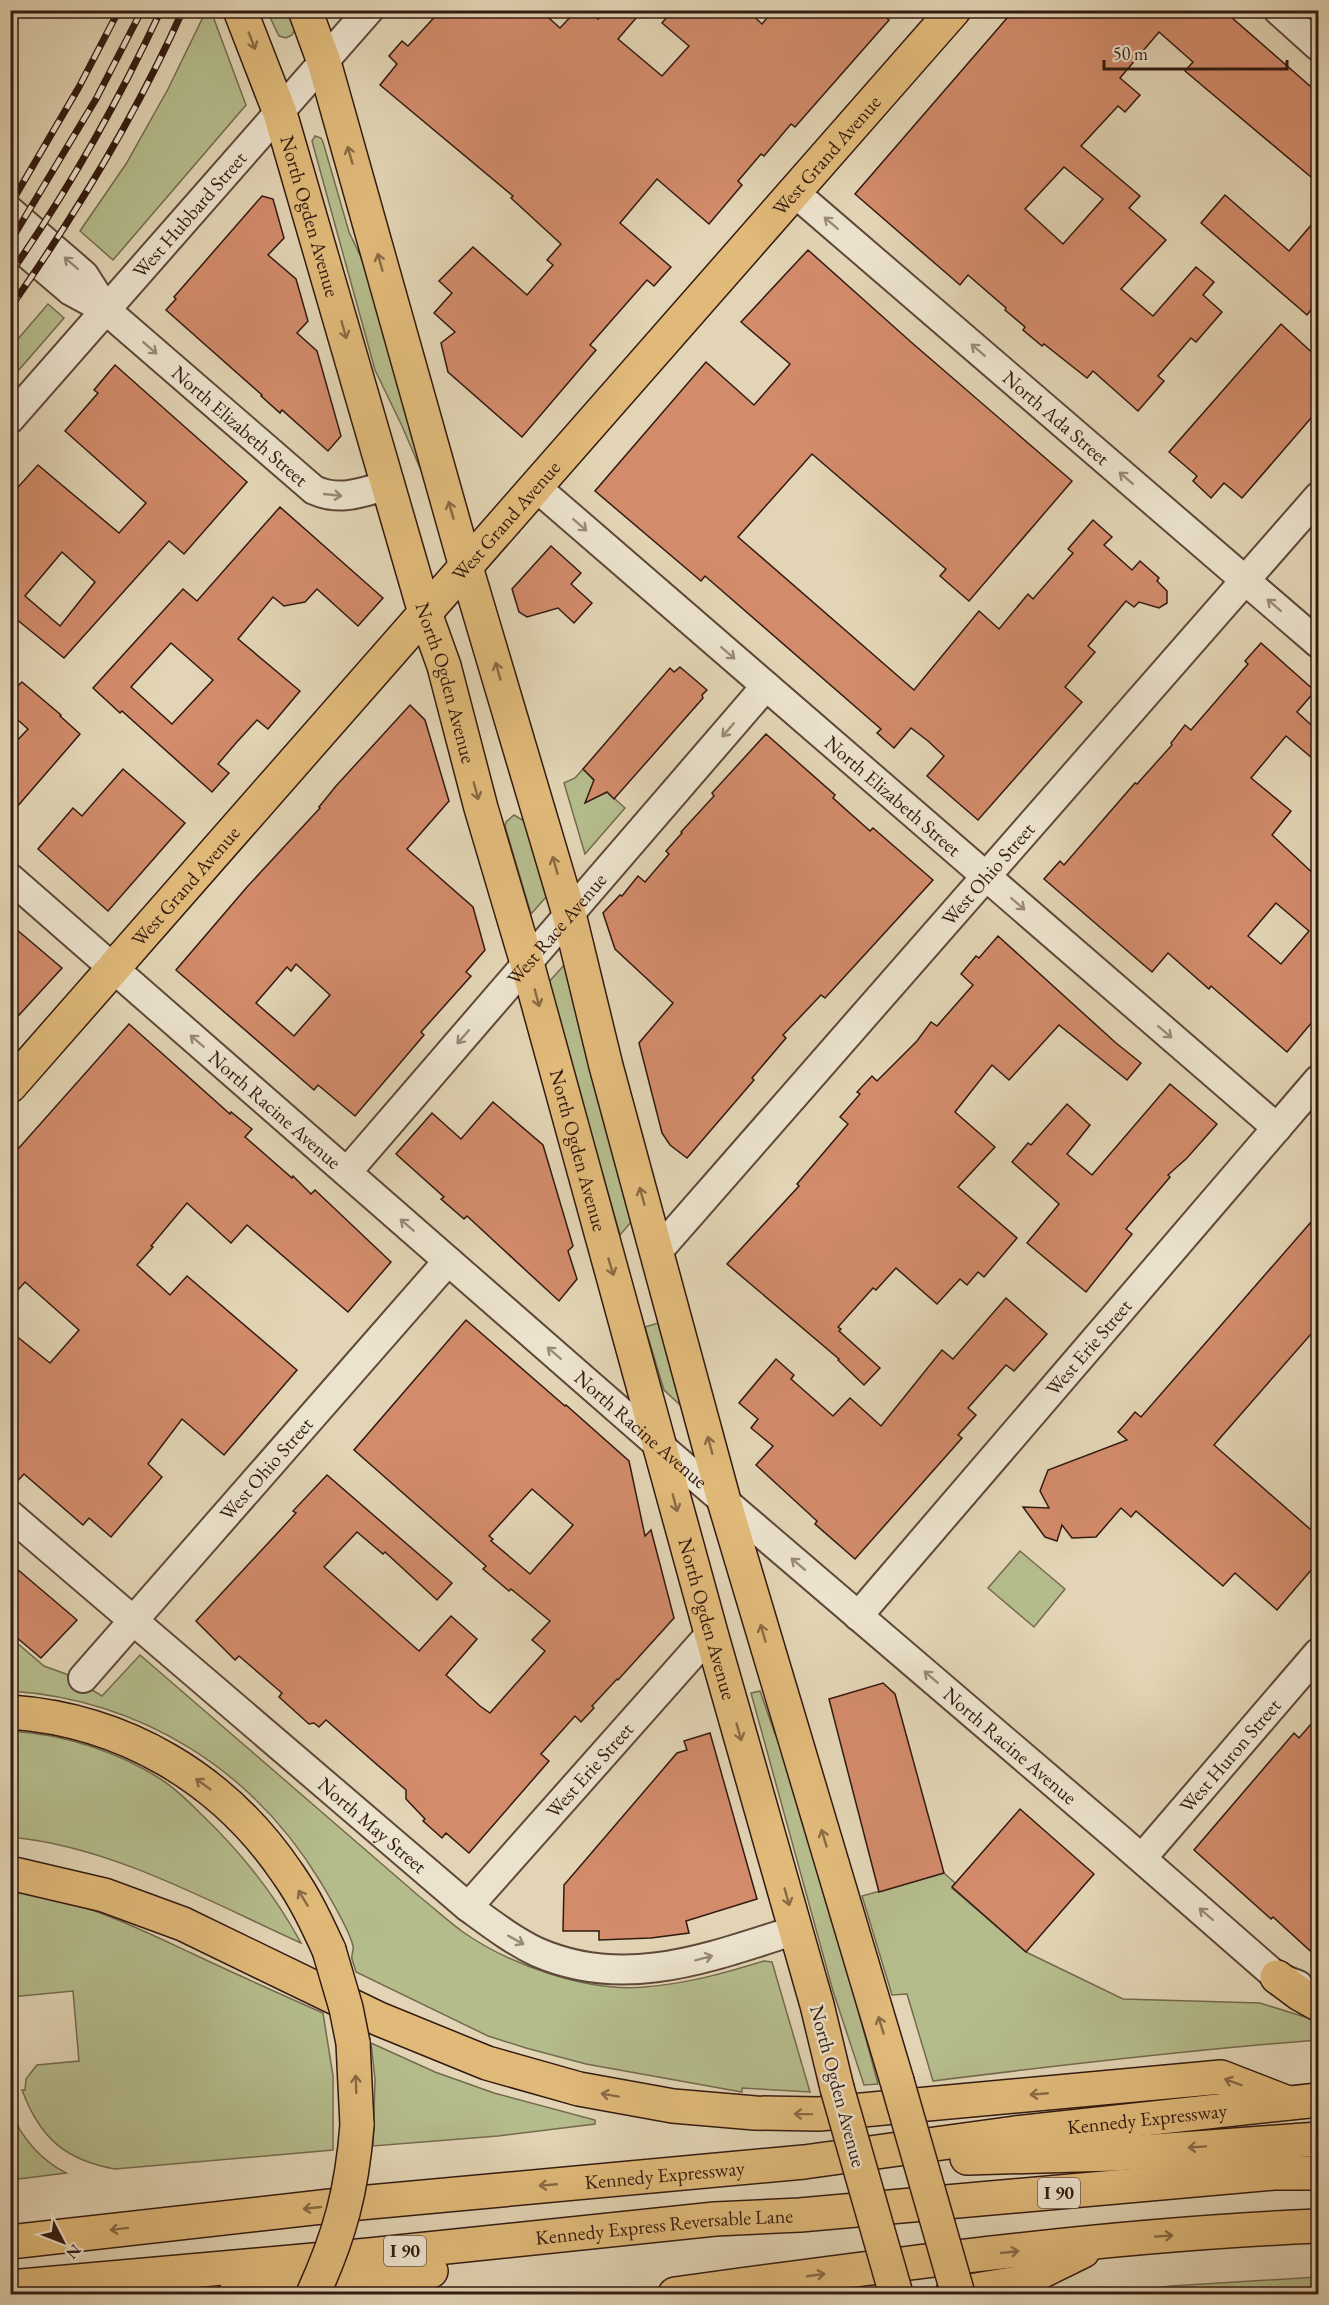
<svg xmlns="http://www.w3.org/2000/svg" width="1329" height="2305" viewBox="0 0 1329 2305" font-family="'EB Garamond',serif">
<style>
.green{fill:#b5bc8c;stroke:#746b4e;stroke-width:1.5}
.building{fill:#d28b6b;stroke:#331a10;stroke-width:1.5;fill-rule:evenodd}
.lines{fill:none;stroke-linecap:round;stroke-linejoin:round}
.minor-casing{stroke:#5f4839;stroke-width:32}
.major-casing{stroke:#331a10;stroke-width:36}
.highway-casing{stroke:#331a10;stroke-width:36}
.minor{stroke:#ece3ce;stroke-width:28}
.major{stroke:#e1ba7a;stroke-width:33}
.highway{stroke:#e1ba7a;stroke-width:33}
.rail-casing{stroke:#331a10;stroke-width:7}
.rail{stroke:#ece3ce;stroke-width:4.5;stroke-dasharray:14;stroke-linecap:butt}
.major-bridge-casing{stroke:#331a10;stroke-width:36;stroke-linecap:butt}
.highway-bridge-casing{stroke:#331a10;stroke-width:36;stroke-linecap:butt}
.major-bridge{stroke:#e1ba7a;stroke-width:33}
.highway-bridge{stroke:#e1ba7a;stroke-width:33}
.oneway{stroke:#8a6a45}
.oneway2{stroke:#998978}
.labels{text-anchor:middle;stroke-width:4.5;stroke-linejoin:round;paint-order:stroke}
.shield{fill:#ece3ce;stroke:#6a5649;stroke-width:1.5}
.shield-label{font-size:18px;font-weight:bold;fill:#331a10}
.street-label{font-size:20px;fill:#331a10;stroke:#ece3ce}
</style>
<rect width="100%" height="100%" fill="#e2d4b4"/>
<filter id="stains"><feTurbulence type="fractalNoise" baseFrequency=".00333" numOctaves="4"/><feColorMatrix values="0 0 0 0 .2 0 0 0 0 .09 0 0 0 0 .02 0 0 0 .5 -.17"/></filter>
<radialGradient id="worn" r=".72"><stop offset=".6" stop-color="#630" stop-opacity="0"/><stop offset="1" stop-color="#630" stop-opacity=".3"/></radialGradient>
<g class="green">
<path d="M206 11H211L246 105 113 260 80 231 126 164 168 89Z"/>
<path d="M267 11H289L296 27 292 35 286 38 279 36Z"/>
<path d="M315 136 321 138 323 142 349 232 374 285 423 467 420 468 402 426 375 370 312 141Z"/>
<path d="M48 304 64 318 11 379V347Z"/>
<path d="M583 769 594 780 600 795 607 792 625 808 585 854 564 783 575 778Z"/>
<path d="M514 815 524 821 546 897 531 914 505 826 506 822Z"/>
<path d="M565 964 638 1214 620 1235 548 983Z"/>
<path d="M668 1320 691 1415 664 1390 645 1327Z"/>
<path d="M1020 1551 1065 1589 1034 1627 988 1588Z"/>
<path d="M10 1637 44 1666 66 1674 102 1696 140 1655 420 1897C435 1909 448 1921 463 1932 510 1965 587 1992 644 1987 686 1984 725 1973 764 1961L772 1962 810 2092 742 2088V2092L586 2064 526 2048 488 2036 356 1972C355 1968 353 1963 352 1959 351 1955 354 1950 353 1946 349 1929 329 1896 320 1881 252 1769 141 1700 11 1691Z"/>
<path d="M760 1691 775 1734 797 1784 878 2084 864 2085 833 1991 751 1693Z"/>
<path d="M10 1731C62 1734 118 1751 162 1780 176 1789 188 1801 200 1813 241 1852 274 1893 301 1943 208 1901 113 1847 11 1837Z"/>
<path d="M944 1873 955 1883 952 1888 1026 1952 1123 1999 1260 2003 1318 2021V2040C1190 2050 1061 2065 933 2081L907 1994 892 1995 862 1896Z"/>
<path d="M10 1891C74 1897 132 1925 189 1952 233 1973 278 1993 323 2013L333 2076V2150L115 2169C65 2160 40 2138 22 2090H25L26 2079 37 2065 79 2061 73 1991 11 1997Z"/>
<path d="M371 2043 435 2072 494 2093 595 2120V2124L498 2136 373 2146 375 2079Z"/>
<path d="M11 2111C21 2138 41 2160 66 2173L11 2180Z"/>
<path d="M1318 2277V2288L1283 2294H1103L1171 2286Z"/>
</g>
<g class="building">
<path d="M441 10H540L560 28 577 10H589L598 19 605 10H643L618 39 662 76 689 46 662 23 673 10H747L762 24 774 10H878L889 20 795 127 791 124 764 156 761 154 738 181 742 185 709 224 657 179 620 223 671 267 654 286 647 280 590 345 596 350 522 437 448 372 441 343 455 332 434 313 452 293 439 281 473 247 527 295 553 265 547 260 561 244 511 198 513 196 380 85 397 64 389 56 402 41 408 46Z"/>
<path d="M1014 10H1223L1318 93V183L1185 71 1193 62 1159 32 1120 78 1140 95 1125 112 1118 106 1081 146 1140 196 1129 208 1166 240 1121 289 1153 316 1196 267 1214 282 1203 295 1222 312 1196 342 1191 338 1158 376 1164 381 1138 411 1093 371 1087 378 1044 344 1042 346 1023 330 1025 327 1005 310 1006 308 968 275 960 285 855 194ZM1064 167 1103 199 1063 244 1025 209Z"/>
<path d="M1225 195 1289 251 1318 217V301L1307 315 1201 223Z"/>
<path d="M262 196 273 199 284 238 268 255 296 279 308 321 297 333 317 351 341 436 328 451 282 410 280 413 261 396 262 395 166 310 176 299 174 297Z"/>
<path d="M808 250 911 342 1072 481 969 601 940 576 946 569 812 454 738 537 914 690 979 611 999 629 1028 594 1033 599 1073 553 1068 549 1093 520 1112 537 1104 545 1132 570 1140 561 1159 578 1157 581 1167 591V603L1159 608 1139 602 1134 607 1126 601 1088 646 1095 652 1065 687 1082 702 978 820 927 776 944 756 928 741 911 728 894 748 877 733 881 729 705 576 701 581 595 491 706 362 754 405 790 364 741 322Z"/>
<path d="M1281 324 1318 358V410L1242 498 1224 483 1211 498 1193 481 1197 476 1169 452Z"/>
<path d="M115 365 247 482 184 554 169 541 64 658 10 614V496L38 465 119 533 146 503 65 431 98 393 94 390ZM62 552 95 582 60 626 25 596Z"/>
<path d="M280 507 383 598 358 626 317 589 305 602 284 606 273 597 238 639 300 691 268 729 257 720 236 743 218 764 229 773 212 792 122 711 120 713 93 688 183 589 197 601ZM171 643 213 680 172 724 131 687Z"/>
<path d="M551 546 581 573 571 584 592 603 574 623 558 608 527 617 519 612 512 589Z"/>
<path d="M1261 643 1315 691 1297 712 1318 731V763L1286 736 1251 778 1291 811 1272 835 1318 878V1015L1287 1052 1211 986 1209 989 1168 953 1152 972 1044 879 1060 861 1064 865 1135 783 1137 784 1172 745 1171 743 1185 725 1191 730 1248 664 1245 661ZM1276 903 1309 931 1281 964 1248 936Z"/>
<path d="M680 667 707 690 702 695 703 698 614 799 607 792 585 803 594 780 583 769 670 668 674 672Z"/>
<path d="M22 682 61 715 60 716 80 734 10 815V748L28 729 10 713V693Z"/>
<path d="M410 705 425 720 449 801 407 849 473 907 485 950 466 972 471 976 421 1032 424 1035 355 1116 318 1085 314 1090 176 970 247 887 320 808 319 807 336 786ZM296 964 330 995 294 1036 256 1003 287 967 291 971Z"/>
<path d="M766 734 835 795 833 798 870 831 873 828 933 880 825 998 821 995 783 1035 786 1038 752 1078 754 1080 687 1158 670 1145 662 1133 639 1043 673 1003 615 949 603 913 620 895 622 896 638 876 645 882 669 854 666 851 682 833 681 832 714 796 712 793Z"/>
<path d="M123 769 185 823 108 911 38 849 73 808 82 816Z"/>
<path d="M10 924 62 968 10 1025Z"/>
<path d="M998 936 1116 1043 1141 1063 1127 1080 1059 1025 1009 1080 992 1065 955 1112 995 1147 958 1187 1017 1238 984 1277 978 1272 967 1285 960 1279 937 1304 896 1268 876 1290 873 1288 838 1327 841 1329 839 1331 880 1368 864 1385 838 1360 839 1359 727 1264 799 1186 797 1184 848 1124 840 1117 860 1094 857 1092 872 1076 877 1081 917 1041 931 1022 937 1026 973 985 961 974 976 956 979 958Z"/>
<path d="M129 1024 230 1114 231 1112 252 1129 245 1137 292 1178 293 1176 311 1194 315 1190 391 1262 348 1312 247 1225 231 1243 187 1203 151 1246 153 1247 137 1265 170 1295 187 1276 297 1370 224 1455 182 1419 148 1464 162 1477 111 1537 89 1518 83 1525 24 1474 10 1489V1331L50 1363 79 1330 25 1282 10 1299V1158Z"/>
<path d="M1170 1084 1217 1124 1187 1158 1168 1175 1170 1177 1126 1229 1132 1234 1086 1292 1027 1243 1059 1204 1012 1162 1028 1143 1031 1145 1067 1104 1090 1125 1067 1154 1092 1175Z"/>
<path d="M493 1102 543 1145 573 1246 568 1251 577 1279 559 1301 467 1216 464 1219 441 1199 444 1197 396 1154 432 1113 461 1139Z"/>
<path d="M1318 1214V1326L1214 1445 1318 1536V1562L1277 1610 1235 1573 1223 1586 1136 1511 1131 1517 1121 1508 1096 1537 1072 1538 1062 1525 1057 1541 1045 1537 1023 1507 1049 1508 1040 1491 1048 1470 1127 1440 1118 1432 1126 1423 1135 1412 1141 1417Z"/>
<path d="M1006 1298 1047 1334 1014 1371 1006 1365 968 1408 976 1415 958 1435 962 1438 855 1559 815 1524 817 1521 756 1465 773 1446 751 1428 758 1419 739 1403 776 1359 794 1375 791 1379 833 1416 850 1398 881 1426 942 1350 953 1359Z"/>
<path d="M466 1320 565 1406 566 1405 629 1461 645 1536 651 1530 674 1618 618 1680 617 1679 592 1706 594 1708 581 1722 575 1716 541 1754 549 1761 469 1853 446 1833 442 1838 423 1821 425 1819 406 1799V1790L326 1720 319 1727 314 1723 309 1724 279 1697 282 1693 239 1656 235 1660 196 1621 296 1513 293 1511 327 1475 452 1583 437 1600 385 1552 383 1554 357 1532 324 1567 419 1651 451 1616 477 1639 446 1675 480 1706 490 1713 545 1651 532 1640 550 1621 511 1589 509 1591 483 1569 486 1566 354 1450ZM532 1489 573 1525 530 1574 491 1541 493 1539 489 1536Z"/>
<path d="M10 1563 77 1620 41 1658 10 1632Z"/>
<path d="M883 1683 895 1694 944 1873 879 1892 829 1699Z"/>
<path d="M1318 1716V1958L1273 1917 1271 1919 1194 1850 1294 1733 1299 1738Z"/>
<path d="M710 1733 757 1899 686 1921 689 1933 651 1938 599 1940V1931H563L564 1885 677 1753 687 1750 684 1741Z"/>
<path d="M1020 1809 1094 1874 1026 1952 952 1887Z"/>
</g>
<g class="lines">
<defs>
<g id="minor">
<path d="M1278 10 1318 46"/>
<path id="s1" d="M794 192 1318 643"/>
<path d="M10 211 84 275 105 308"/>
<path id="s2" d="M10 239 71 291 106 310 314 490C341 502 362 492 389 485"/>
<path id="s3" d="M10 419 369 10"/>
<path id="s4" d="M536 487 1277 1128"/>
<path id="s5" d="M10 878 661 1447 1118 1838 1277 1977 1298 1985"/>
<path id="s6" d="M347 1172 766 686"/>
<path id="s7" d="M658 1251 1318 497"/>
<path id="s8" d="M10 1515 468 1907C490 1923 512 1940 537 1952 626 1991 710 1957 796 1930"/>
<path id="s9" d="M858 1616 1318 1080"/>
<path id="s10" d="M83 1678 448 1261"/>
<path id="s11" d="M1142 1858 1318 1653"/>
<path id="s12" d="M468 1907 711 1633"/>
</g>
<g id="major">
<path id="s13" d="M240 10 280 113 425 613 444 666 481 808 527 963 711 1633 817 2005 837 2088"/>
<path d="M305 10 324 62 466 567 569 914 606 1066 724 1501 897 2081"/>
<path id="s14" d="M10 1086 954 10"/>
</g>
<g id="highway">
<path d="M10 1712C125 1720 224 1779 288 1874 305 1898 317 1924 329 1950"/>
<path d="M10 1873 104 1895 183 1924 379 2019 487 2063 579 2089 673 2106 755 2113 819 2114 1221 2077 1288 2103"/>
<path d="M1277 1977 1300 1994 1318 2004"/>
<path d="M353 2043 357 2125"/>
<path d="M967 2158 1114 2154 1318 2139"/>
<path id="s15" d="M10 2242 348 2204 804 2162 1015 2133 1318 2100"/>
<path id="s16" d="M10 2287 369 2255 715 2219 800 2215 1274 2173H1318"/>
<path d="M235 2294 431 2271"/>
<path d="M675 2294C889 2265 1103 2235 1318 2226"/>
<path d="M952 2294 1018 2283 1083 2251"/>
</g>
</defs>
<use href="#minor" class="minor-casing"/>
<use href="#major" class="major-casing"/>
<use href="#highway" class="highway-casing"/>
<use href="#minor" class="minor"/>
<use href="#major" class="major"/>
<use href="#highway" class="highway"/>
<defs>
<g id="rail">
<path d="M10 205 79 87 119 10"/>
<path d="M10 242 96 99 142 10"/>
<path d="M10 274C68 191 118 102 161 10"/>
<path d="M10 308C76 214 136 115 183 10"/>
</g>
</defs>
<use href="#rail" class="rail-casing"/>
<use href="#rail" class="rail"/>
<defs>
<g id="major-bridge">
<path d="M897 2081 958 2294"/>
<path d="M837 2088 896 2294"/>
</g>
<g id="highway-bridge">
<path d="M329 1950 346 2008 353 2043"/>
<path d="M313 2294C340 2235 352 2190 357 2125"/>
</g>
</defs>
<use href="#major-bridge" class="major-bridge-casing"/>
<use href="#highway-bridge" class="highway-bridge-casing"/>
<use href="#major-bridge" class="major-bridge"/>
<use href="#highway-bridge" class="highway-bridge"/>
</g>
<defs><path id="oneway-shaft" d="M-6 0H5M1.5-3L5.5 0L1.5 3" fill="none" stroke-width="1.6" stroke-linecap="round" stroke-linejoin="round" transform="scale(1.5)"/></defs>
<g class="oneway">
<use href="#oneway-shaft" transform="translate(252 41) rotate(69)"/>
<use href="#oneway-shaft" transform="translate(350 155) rotate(-106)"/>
<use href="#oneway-shaft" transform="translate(380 262) rotate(-106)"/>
<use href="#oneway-shaft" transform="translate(344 330) rotate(74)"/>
<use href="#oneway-shaft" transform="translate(451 510) rotate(-106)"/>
<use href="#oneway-shaft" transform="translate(498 671) rotate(-106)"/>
<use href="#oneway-shaft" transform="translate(476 791) rotate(75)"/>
<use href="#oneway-shaft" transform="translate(555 865) rotate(-106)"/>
<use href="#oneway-shaft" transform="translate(537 998) rotate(75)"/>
<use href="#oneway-shaft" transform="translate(642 1196) rotate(-106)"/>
<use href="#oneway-shaft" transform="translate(611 1267) rotate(73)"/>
<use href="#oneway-shaft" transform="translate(710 1445) rotate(-105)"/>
<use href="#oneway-shaft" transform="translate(675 1503) rotate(75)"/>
<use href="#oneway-shaft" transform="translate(763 1633) rotate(-106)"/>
<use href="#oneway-shaft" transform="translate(739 1732) rotate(74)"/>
<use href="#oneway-shaft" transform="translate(203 1784) rotate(-144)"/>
<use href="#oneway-shaft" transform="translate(824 1838) rotate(-107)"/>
<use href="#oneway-shaft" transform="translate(787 1897) rotate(74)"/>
<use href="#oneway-shaft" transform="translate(303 1898) rotate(-121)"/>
<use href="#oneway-shaft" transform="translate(881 2025) rotate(-107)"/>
<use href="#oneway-shaft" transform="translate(1233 2082) rotate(-159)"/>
<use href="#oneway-shaft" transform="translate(356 2084) rotate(-92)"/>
<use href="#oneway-shaft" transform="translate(1039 2094) rotate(175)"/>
<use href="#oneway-shaft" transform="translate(610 2095) rotate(-170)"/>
<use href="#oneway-shaft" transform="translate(803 2114) rotate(-179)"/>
<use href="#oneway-shaft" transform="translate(1197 2147) rotate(176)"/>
<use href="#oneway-shaft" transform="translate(548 2185) rotate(175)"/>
<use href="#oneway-shaft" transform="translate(312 2208) rotate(174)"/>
<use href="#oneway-shaft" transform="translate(119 2229) rotate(173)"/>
<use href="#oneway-shaft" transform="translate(1164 2236) rotate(-4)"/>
<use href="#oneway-shaft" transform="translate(1010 2252) rotate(-6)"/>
<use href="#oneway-shaft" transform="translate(816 2275) rotate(-8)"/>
</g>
<g class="oneway2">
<use href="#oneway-shaft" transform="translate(831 223) rotate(-139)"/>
<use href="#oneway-shaft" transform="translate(71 263) rotate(-139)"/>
<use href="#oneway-shaft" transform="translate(150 348) rotate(41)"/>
<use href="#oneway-shaft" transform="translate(978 350) rotate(-139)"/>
<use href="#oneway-shaft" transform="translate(1126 478) rotate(-139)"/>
<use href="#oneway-shaft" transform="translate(333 495) rotate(6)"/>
<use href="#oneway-shaft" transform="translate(580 525) rotate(41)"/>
<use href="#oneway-shaft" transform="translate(1274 605) rotate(-139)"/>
<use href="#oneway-shaft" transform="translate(728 653) rotate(41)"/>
<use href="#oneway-shaft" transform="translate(728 730) rotate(131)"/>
<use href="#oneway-shaft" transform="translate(1018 904) rotate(41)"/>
<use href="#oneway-shaft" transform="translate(1165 1032) rotate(41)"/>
<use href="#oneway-shaft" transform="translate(463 1037) rotate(131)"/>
<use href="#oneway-shaft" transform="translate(197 1041) rotate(-139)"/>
<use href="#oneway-shaft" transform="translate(407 1225) rotate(-139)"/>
<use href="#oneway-shaft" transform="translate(554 1353) rotate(-139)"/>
<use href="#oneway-shaft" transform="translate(798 1564) rotate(-140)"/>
<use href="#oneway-shaft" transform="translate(931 1677) rotate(-139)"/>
<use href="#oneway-shaft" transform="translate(1206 1914) rotate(-139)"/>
<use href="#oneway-shaft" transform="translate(516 1940) rotate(29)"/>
<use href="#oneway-shaft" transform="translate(704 1958) rotate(-15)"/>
</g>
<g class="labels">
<g class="shield">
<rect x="1038" y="2178" width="42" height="30" rx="4.5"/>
<rect x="384" y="2236" width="42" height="30" rx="4.5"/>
</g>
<g class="shield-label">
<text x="1059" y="2199">I 90</text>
<text x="405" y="2257">I 90</text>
</g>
<g class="street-label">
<text dy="7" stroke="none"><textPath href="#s14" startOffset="1238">West Grand Avenue</textPath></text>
<text dy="7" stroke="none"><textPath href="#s3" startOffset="272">West Hubbard Street</textPath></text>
<text dy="7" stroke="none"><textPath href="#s13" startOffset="218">North Ogden Avenue</textPath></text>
<text dy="7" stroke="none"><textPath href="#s1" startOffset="346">North Ada Street</textPath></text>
<text dy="7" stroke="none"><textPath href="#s2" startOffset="297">North Elizabeth Street</textPath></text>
<text dy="7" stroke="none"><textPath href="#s14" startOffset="752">West Grand Avenue</textPath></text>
<text dy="7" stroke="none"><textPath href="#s13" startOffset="704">North Ogden Avenue</textPath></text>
<text dy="7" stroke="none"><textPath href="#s4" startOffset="472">North Elizabeth Street</textPath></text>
<text dy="7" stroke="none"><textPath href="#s7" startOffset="501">West Ohio Street</textPath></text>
<text dy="7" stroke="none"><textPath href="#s14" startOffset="266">West Grand Avenue</textPath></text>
<text dy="7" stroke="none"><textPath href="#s6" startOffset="321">West Race Avenue</textPath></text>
<text dy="7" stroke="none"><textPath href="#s5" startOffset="352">North Racine Avenue</textPath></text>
<text dy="7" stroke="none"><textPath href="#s13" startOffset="1190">North Ogden Avenue</textPath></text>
<text dy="7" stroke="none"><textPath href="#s9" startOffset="354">West Erie Street</textPath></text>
<text dy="7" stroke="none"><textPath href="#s5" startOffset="838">North Racine Avenue</textPath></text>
<text dy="7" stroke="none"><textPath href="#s10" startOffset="278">West Ohio Street</textPath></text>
<text dy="7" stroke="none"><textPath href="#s13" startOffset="1676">North Ogden Avenue</textPath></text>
<text dy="7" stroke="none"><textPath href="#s5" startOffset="1324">North Racine Avenue</textPath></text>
<text dy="7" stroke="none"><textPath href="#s11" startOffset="135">West Huron Street</textPath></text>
<text dy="7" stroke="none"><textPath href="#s12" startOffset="183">West Erie Street</textPath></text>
<text dy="7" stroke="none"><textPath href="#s8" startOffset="477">North May Street</textPath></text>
<text transform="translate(838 2086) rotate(75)" y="7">North Ogden Avenue</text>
<text dy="7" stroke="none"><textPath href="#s15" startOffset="1144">Kennedy Expressway</textPath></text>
<text dy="7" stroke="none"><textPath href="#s15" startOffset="658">Kennedy Expressway</textPath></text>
<text dy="7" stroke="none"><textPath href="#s16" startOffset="657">Kennedy Express Reversable Lane</textPath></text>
</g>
</g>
<rect width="1329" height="2305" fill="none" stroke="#e2d4b4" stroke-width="36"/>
<rect x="12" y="12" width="1305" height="2281" fill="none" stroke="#331a10" stroke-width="3"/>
<rect x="18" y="18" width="1293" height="2269" fill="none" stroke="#331a10" stroke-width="1.5"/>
<g transform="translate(63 2242) rotate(132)" stroke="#ece3ce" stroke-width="4.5" paint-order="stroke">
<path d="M0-4.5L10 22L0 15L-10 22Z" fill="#331a10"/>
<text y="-9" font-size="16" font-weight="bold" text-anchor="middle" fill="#331a10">N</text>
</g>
<path d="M1104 60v9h183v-9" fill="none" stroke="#331a10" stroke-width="3"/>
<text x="1113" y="60" font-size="18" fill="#331a10" stroke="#ece3ce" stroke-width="4.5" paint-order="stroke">50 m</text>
<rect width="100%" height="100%" filter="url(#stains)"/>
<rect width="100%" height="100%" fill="url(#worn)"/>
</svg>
